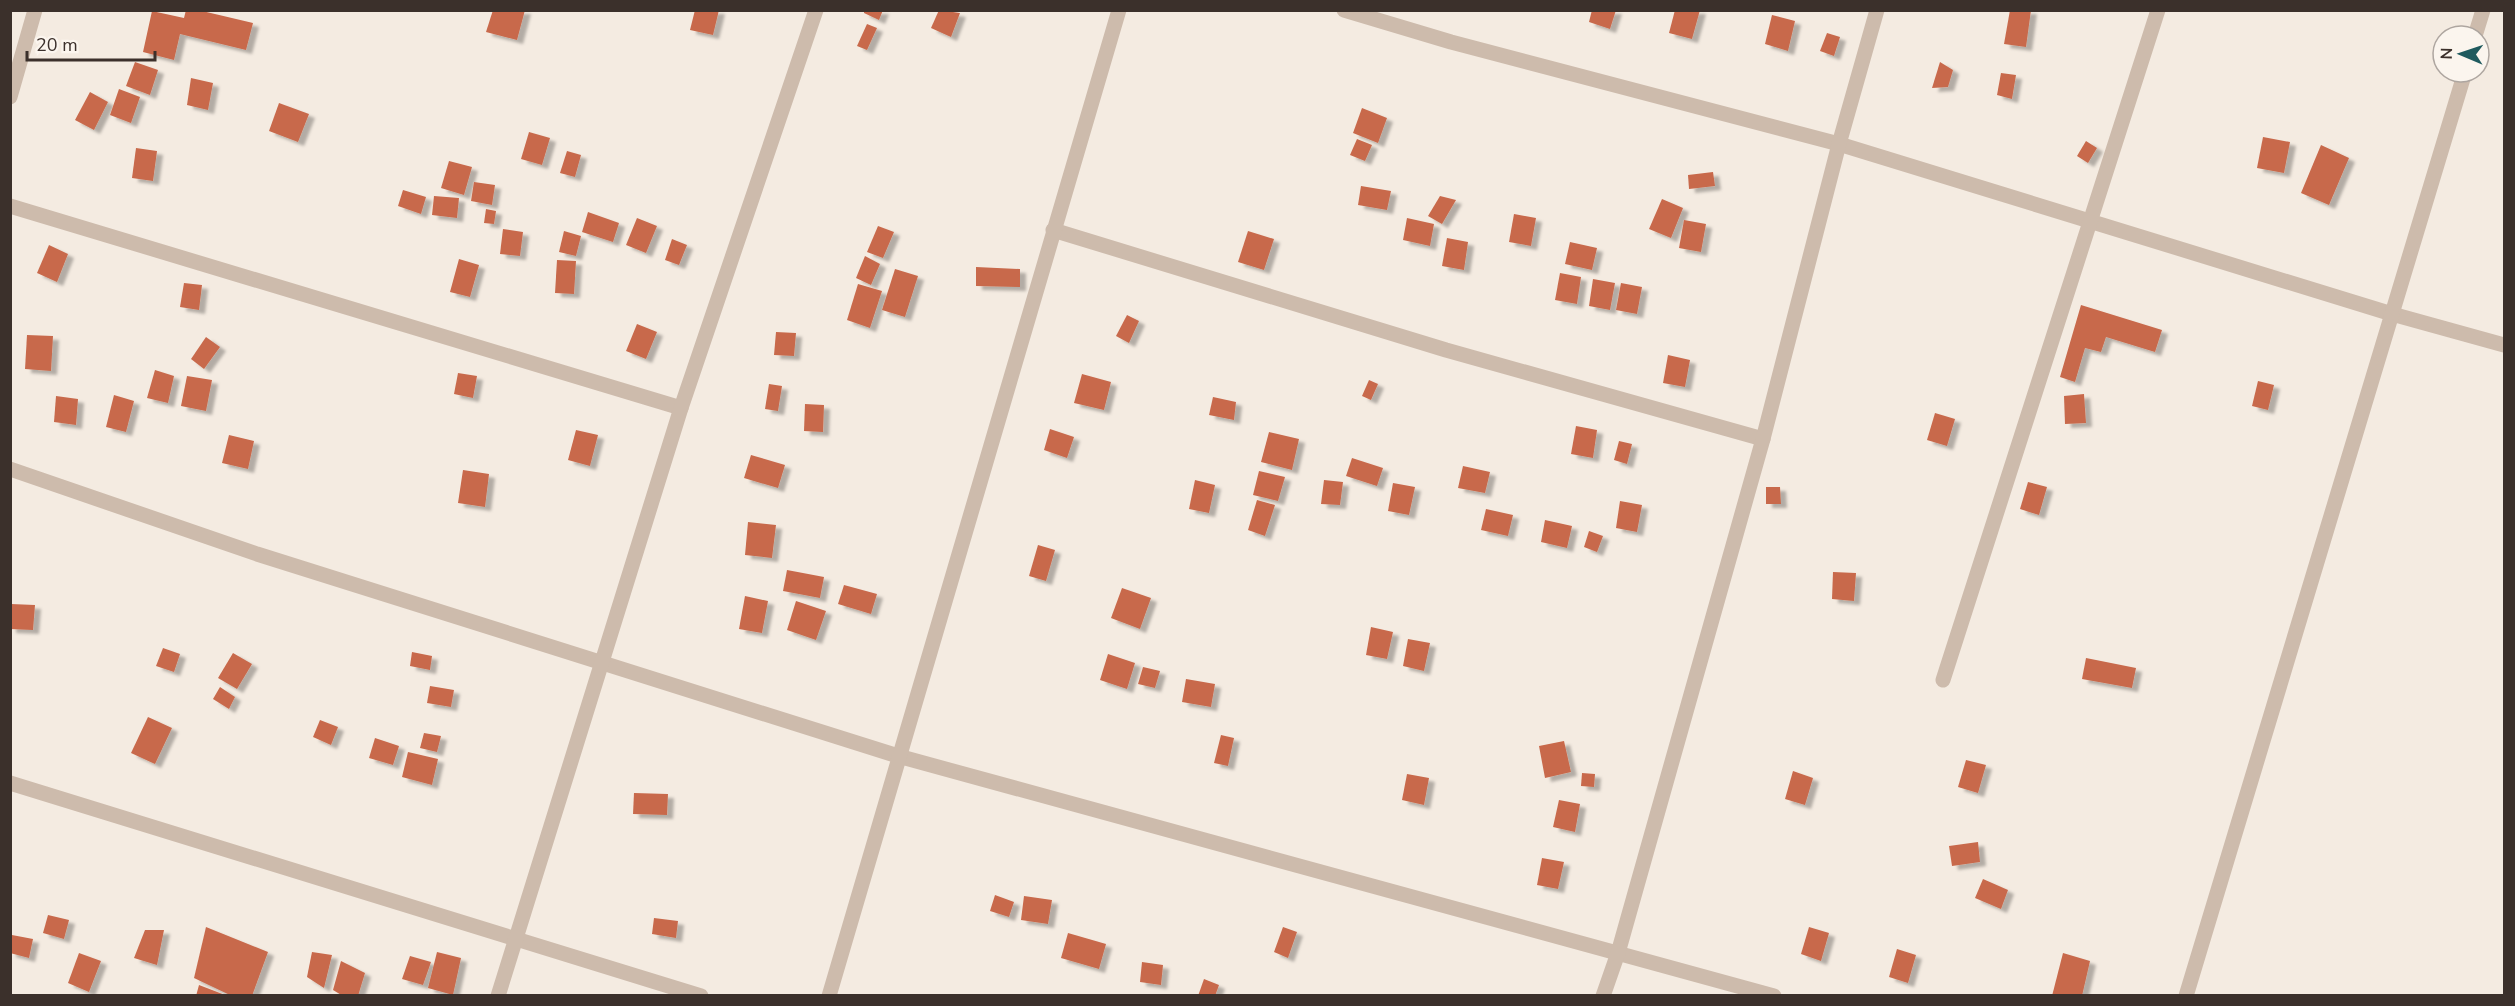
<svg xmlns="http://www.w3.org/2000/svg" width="2515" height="1006" viewBox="0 0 2515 1006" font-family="'Nunito Sans',sans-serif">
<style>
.building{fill:#c8694b;filter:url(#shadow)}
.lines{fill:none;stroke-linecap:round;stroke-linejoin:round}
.minor{stroke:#cdbbac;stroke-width:15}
.tertiary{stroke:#cdbbac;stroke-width:15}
</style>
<defs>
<filter id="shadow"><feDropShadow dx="6" dy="4" stdDeviation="1.5" flood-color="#0004"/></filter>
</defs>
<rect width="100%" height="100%" fill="#f4ebe1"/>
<g class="building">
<path d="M186 10H198L253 23 246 50 180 34 174 60 143 52 152 11 184 18Z"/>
<path d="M493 10H525L517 40 486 32Z"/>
<path d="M695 10H719L713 35 690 30Z"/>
<path d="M864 10H883L879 20 864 13Z"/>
<path d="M939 10 960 13 951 37 931 28Z"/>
<path d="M1592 10H1616L1610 29 1589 22Z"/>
<path d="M1675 10H1700L1692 39 1669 33Z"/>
<path d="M2010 10H2031L2026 47 2004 44Z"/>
<path d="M1772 15 1795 21 1788 51 1765 44Z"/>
<path d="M867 24 877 28 867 50 857 46Z"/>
<path d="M1827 33 1840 37 1834 56 1820 51Z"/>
<path d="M135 62 158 70 150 95 126 86Z"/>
<path d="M1940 62 1953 70 1948 87 1932 88Z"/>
<path d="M2001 73 2016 75 2012 99 1997 95Z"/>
<path d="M191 78 213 83 208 110 187 105Z"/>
<path d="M119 89 140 97 131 123 110 115Z"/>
<path d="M90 92 108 102 94 130 75 120Z"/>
<path d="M279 103 309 114 298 142 269 131Z"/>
<path d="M1362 108 1387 118 1378 143 1353 133Z"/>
<path d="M529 132 550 138 542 165 521 159Z"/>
<path d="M2263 137 2290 142 2284 173 2257 168Z"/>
<path d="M1357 139 1372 145 1365 161 1350 155Z"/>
<path d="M2086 141 2097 148 2088 163 2077 156Z"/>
<path d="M2321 145 2349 158 2329 205 2301 193Z"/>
<path d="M136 148 157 151 153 181 132 178Z"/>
<path d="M567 151 581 155 575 177 560 173Z"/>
<path d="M449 161 472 167 464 195 441 188Z"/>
<path d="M1713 172 1715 186 1689 189 1688 175Z"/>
<path d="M474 182 495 185 492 205 471 201Z"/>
<path d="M1361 186 1391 191 1387 210 1358 205Z"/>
<path d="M403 190 426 197 421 214 398 206Z"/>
<path d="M434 196 459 198 457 218 432 215Z"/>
<path d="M1440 196 1456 200 1442 224 1428 216Z"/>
<path d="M1662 199 1683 208 1671 238 1649 229Z"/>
<path d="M486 209 496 211 494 224 484 223Z"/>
<path d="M588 212 619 223 613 242 582 232Z"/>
<path d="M1514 214 1536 218 1531 246 1509 242Z"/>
<path d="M637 218 657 226 646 253 626 245Z"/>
<path d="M1407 218 1434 224 1430 246 1403 240Z"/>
<path d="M1684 220 1706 224 1701 252 1679 248Z"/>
<path d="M878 226 894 232 883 258 867 252Z"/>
<path d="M503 229 523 232 520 256 500 254Z"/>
<path d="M564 231 581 236 576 256 559 252Z"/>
<path d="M1248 231 1274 239 1264 270 1238 262Z"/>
<path d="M1447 238 1468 242 1464 270 1442 266Z"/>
<path d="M672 239 687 245 679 265 665 260Z"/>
<path d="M1570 242 1597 248 1592 270 1565 264Z"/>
<path d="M49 245 68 254 57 282 37 273Z"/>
<path d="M865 256 880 264 871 285 856 278Z"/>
<path d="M459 259 479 265 470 297 450 292Z"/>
<path d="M557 260 576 261 574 294 555 293Z"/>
<path d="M976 267 1020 269V287L976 286Z"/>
<path d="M895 269 918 276 905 317 882 310Z"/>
<path d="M1560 273 1581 277 1577 304 1555 300Z"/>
<path d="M1593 279 1615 283 1610 310 1589 306Z"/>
<path d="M184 283 202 285 199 310 180 307Z"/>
<path d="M1621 283 1642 287 1637 314 1616 310Z"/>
<path d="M858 284 882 291 870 328 847 320Z"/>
<path d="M2081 305 2162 330 2155 352 2106 337 2101 352 2085 348 2075 382 2060 377Z"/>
<path d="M1127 315 1139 321 1129 343 1116 336Z"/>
<path d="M637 324 657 332 646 359 626 351Z"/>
<path d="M776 332 796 333 794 356 774 355Z"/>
<path d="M27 335 53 336 51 371 25 369Z"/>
<path d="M206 337 220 347 204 369 191 359Z"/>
<path d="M1668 355 1690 360 1685 387 1663 383Z"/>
<path d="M155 370 174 376 168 403 147 398Z"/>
<path d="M458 373 477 376 473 398 454 394Z"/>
<path d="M1082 374 1111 382 1104 410 1074 403Z"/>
<path d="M187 376 212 380 206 411 181 406Z"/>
<path d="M1369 380 1378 384 1371 400 1362 396Z"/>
<path d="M2258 381 2274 385 2268 410 2252 406Z"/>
<path d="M769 384 782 386 778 411 765 409Z"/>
<path d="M2084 394 2086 423 2065 424 2064 396Z"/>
<path d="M114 395 134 401 126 432 106 427Z"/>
<path d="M56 396 78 399 76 425 54 422Z"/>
<path d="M1213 397 1236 402 1234 420 1209 415Z"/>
<path d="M805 404 824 405 823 432 804 431Z"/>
<path d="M1935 413 1955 419 1947 446 1927 440Z"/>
<path d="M1576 426 1597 430 1593 458 1571 454Z"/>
<path d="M1050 429 1074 437 1067 458 1044 450Z"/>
<path d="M576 430 598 435 590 466 568 460Z"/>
<path d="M1269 432 1299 439 1292 470 1261 462Z"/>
<path d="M229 435 254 441 248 469 222 463Z"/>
<path d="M1619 441 1632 444 1627 464 1614 460Z"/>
<path d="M751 455 785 465 778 488 744 478Z"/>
<path d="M1352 458 1383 468 1377 486 1346 476Z"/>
<path d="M1463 466 1490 472 1485 493 1458 488Z"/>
<path d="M463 470 489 474 485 507 458 503Z"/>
<path d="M1259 471 1285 477 1278 501 1253 495Z"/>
<path d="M1195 480 1215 485 1209 513 1189 509Z"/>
<path d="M1324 480 1343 482 1340 505 1321 504Z"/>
<path d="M2028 482 2047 487 2039 515 2020 509Z"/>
<path d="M1393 483 1415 487 1409 515 1388 511Z"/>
<path d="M1766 487H1780L1781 504H1766Z"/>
<path d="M1257 500 1275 505 1265 536 1248 530Z"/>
<path d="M1620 501 1642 505 1637 532 1616 528Z"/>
<path d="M1486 509 1513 515 1508 536 1481 530Z"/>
<path d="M1545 520 1572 526 1567 548 1541 542Z"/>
<path d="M748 522 776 525 772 558 745 555Z"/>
<path d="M1589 531 1603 536 1597 552 1584 547Z"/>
<path d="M1038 545 1055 550 1046 581 1029 576Z"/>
<path d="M787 570 824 577 820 598 783 591Z"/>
<path d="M1833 572 1856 573 1854 601 1832 599Z"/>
<path d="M844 585 877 594 871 614 838 604Z"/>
<path d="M1122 588 1151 598 1140 629 1111 618Z"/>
<path d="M745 596 768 601 762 633 739 629Z"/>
<path d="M796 601 826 611 816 640 787 630Z"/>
<path d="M11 604 35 605 33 630 10 629Z"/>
<path d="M1371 627 1393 632 1387 659 1366 655Z"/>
<path d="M1408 639 1430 643 1424 671 1403 666Z"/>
<path d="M163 648 180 654 174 672 156 666Z"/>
<path d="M412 652 432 656 430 670 410 666Z"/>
<path d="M233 653 252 664 237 689 218 678Z"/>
<path d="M1108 654 1135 663 1127 689 1100 680Z"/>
<path d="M2086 658 2136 668 2132 688 2082 679Z"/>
<path d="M1143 667 1160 671 1155 688 1138 684Z"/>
<path d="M1186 679 1215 684 1211 707 1182 702Z"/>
<path d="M430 686 454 690 451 707 427 703Z"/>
<path d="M220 687 235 697 229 709 213 699Z"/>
<path d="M148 717 172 728 155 764 131 753Z"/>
<path d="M320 720 338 727 331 745 313 737Z"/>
<path d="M424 733 441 736 437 752 420 748Z"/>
<path d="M1221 735 1234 738 1228 766 1214 763Z"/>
<path d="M375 738 399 746 393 765 369 758Z"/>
<path d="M1564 741 1571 772 1545 778 1539 746Z"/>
<path d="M408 752 438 759 432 785 402 777Z"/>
<path d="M1966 760 1986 765 1978 793 1958 787Z"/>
<path d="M1793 771 1813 778 1805 805 1785 799Z"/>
<path d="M1582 773 1595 774 1594 787 1581 786Z"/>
<path d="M1407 774 1429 778 1424 805 1402 800Z"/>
<path d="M634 793 668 794 667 815 633 814Z"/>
<path d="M1559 800 1580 804 1575 832 1553 827Z"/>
<path d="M1978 842 1980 862 1952 866 1949 846Z"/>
<path d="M1542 858 1564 862 1558 889 1537 885Z"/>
<path d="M1983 879 2008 890 2001 909 1975 898Z"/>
<path d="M995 895 1014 902 1009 917 990 911Z"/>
<path d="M1024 896 1052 900 1048 924 1021 920Z"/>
<path d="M48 915 69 920 64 939 43 933Z"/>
<path d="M654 918 678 921 676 938 652 934Z"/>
<path d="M206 927 268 952 252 996H232L194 978Z"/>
<path d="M1283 927 1297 932 1288 958 1274 952Z"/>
<path d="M1809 927 1829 933 1821 961 1801 954Z"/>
<path d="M145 930H164L157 965 134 958Z"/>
<path d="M1068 933 1106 944 1099 969 1061 958Z"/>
<path d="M12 935 33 939 29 958 10 953Z"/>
<path d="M1897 949 1916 955 1908 983 1889 977Z"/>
<path d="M312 952 332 955 324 988 307 977Z"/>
<path d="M437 952 461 958 453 995 428 988Z"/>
<path d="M79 953 101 961 89 992 68 983Z"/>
<path d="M2063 953 2090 961 2082 996H2052Z"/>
<path d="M410 956 431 962 423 985 402 979Z"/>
<path d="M341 961 365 973 358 996H343L333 990Z"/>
<path d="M1142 962 1163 965 1161 985 1140 982Z"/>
<path d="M1204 979 1219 985 1215 996H1198Z"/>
<path d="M199 985 225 995V996H196Z"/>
</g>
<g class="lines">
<g class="minor">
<path d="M1344 10 1451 42 1839 144 2392 314 2504 345"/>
<path d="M10 97 35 10"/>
<path d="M10 206 681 408"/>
<path d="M1053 230 1446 350 1763 439"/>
<path d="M10 469 257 554 898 756 1774 996"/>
<path d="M1943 680 2158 10"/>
<path d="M10 783 701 996"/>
<path d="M498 996 681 408 816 10"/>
<path d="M829 996 1119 10"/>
<path d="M1603 996 1618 953 1763 439 1839 144 1877 10"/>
</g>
<g class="tertiary">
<path d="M2475 36 2483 10"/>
<path d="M2186 996 2465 72"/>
</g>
</g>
<rect width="2515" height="1006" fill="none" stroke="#3b302b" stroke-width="24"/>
<g transform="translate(2461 54) rotate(272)"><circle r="28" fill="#fbf5ee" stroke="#aea6a0" stroke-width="1.5"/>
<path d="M0-4.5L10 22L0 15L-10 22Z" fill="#1f5a5e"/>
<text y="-9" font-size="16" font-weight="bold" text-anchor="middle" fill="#3b302b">N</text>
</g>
<path d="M27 51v9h128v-9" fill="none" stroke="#3b302b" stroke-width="3"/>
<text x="36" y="51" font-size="18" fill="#3b302b" stroke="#fbf5ee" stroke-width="4.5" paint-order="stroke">20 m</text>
</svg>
